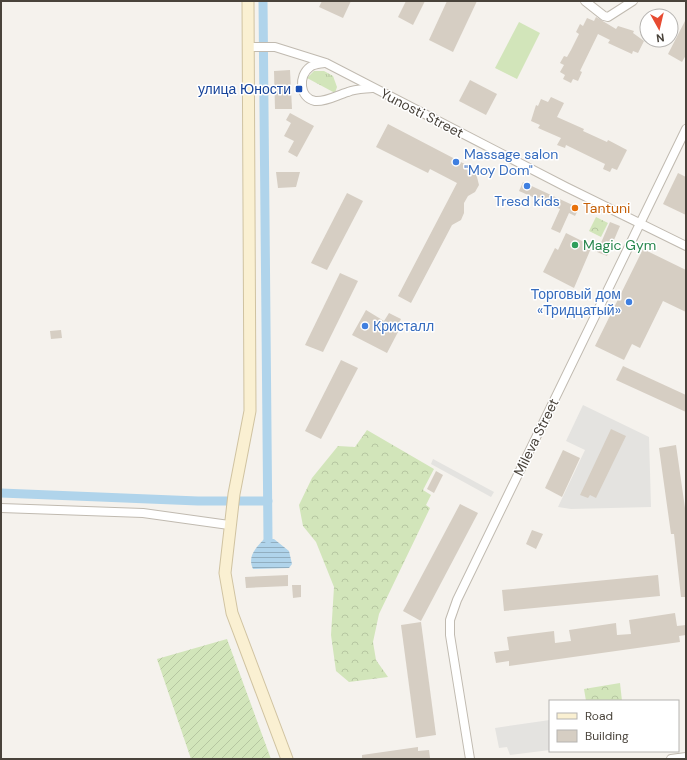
<svg xmlns="http://www.w3.org/2000/svg" width="687" height="760" viewBox="0 0 687 760" font-family="'DM Sans',sans-serif">
<style>
.grass{fill:url(#grass-tufts)}
.forest{fill:url(#forest-crowns)}
.garden{fill:url(#garden-furrows)}
.pitch{fill:#d2e5ba}
.parking{fill:#e4e3e0}
.water{fill:url(#water-rules)}
.lines{fill:none;stroke-linecap:round;stroke-linejoin:round}
.canal{stroke:#b0d4eb;stroke-width:9}
.building{fill:#d6cec3}
.street-casing{stroke:#c0bab0;stroke-width:10}
.secondary-casing{stroke:#d0c3a1;stroke-width:13}
.street{stroke:#fff;stroke-width:8}
.secondary{stroke:#faf0d2;stroke-width:11}
.transit-dot{fill:#1a4fb4;stroke:#fff;stroke-width:1.5}
.shop-dot{fill:#3f7fe0;stroke:#fff;stroke-width:1.5}
.food-dot{fill:#e8710a;stroke:#fff;stroke-width:1.5}
.leisure-dot{fill:#2e9e5b;stroke:#fff;stroke-width:1.5}
.labels{text-anchor:middle;stroke-width:3;stroke-linejoin:round;paint-order:stroke}
.transit-label{font-size:14px;fill:#164399;stroke:#fff;text-anchor:end}
.street-label{font-size:14px;fill:#49433b;stroke:#fff}
.shop-label{font-size:14px;fill:#366cbe;stroke:#fff;text-anchor:start}
.food-label{font-size:14px;fill:#c56008;stroke:#fff;text-anchor:start}
.leisure-label{font-size:14px;fill:#27864d;stroke:#fff;text-anchor:start}
</style>
<defs>
<pattern id="grass-tufts" width="24" height="20" patternUnits="userSpaceOnUse"><rect width="24" height="20" fill="#d2e5ba"/><path d="M3 7l-1-3M5 7V3M7 7l1-3M15 17l-1-3M17 17v-4M19 17l1-3" fill="none" stroke="#b6c6a1"/></pattern>
<pattern id="forest-crowns" width="20" height="18" patternUnits="userSpaceOnUse"><rect width="20" height="18" fill="#d2e5ba"/><path d="M2 6a3 3 0 1 1 6 0M12 15a3 3 0 1 1 6 0" fill="none" stroke="#b6c6a1"/></pattern>
<pattern id="garden-furrows" width="10" height="10" patternUnits="userSpaceOnUse"><rect width="10" height="10" fill="#d2e5ba"/><path d="M-1 1l2-2M0 10L10 0M9 11l2-2" fill="none" stroke="#b6c6a1"/></pattern>
<pattern id="water-rules" width="6" height="5" patternUnits="userSpaceOnUse"><rect width="6" height="5" fill="#b0d4eb"/><path d="M0 2.5h6" fill="none" stroke="#91aec0"/></pattern>
</defs>
<rect width="100%" height="100%" fill="#f5f2ed"/>
<path class="grass" d="M314 71H324L333 76 337 87 335 93 307 78Z"/>
<g class="forest">
<path d="M596 217 608 223 601 237 589 231Z"/>
<path d="M367 430 434 469 423 490 431 495 426 505 430 508 379 614 373 642 376 660 388 677 349 682 336 671 331 635 334 587 316 542 303 526 299 505 312 478 338 446 355 447Z"/>
<path d="M620 683 622 701H586L584 689Z"/>
</g>
<path class="garden" d="M227 639 271 759H191L157 659Z"/>
<path class="pitch" d="M519 22 540 33 517 79 495 68Z"/>
<g class="parking">
<path d="M583 405 649 437 651 507 571 509 558 507 585 450 566 441Z"/>
<path d="M433 459 494 492 491 497 431 464Z"/>
<path d="M550 720V750L510 755 507 747 499 748 495 728Z"/>
</g>
<path class="water" d="M264 539H274L289 551 292 564 289 568 253 569C247 556 256 548 264 539Z"/>
<g class="lines">
<g class="canal">
<path d="M263 1 268 539"/>
<path d="M1 493 198 501H268"/>
</g>
</g>
<g class="building">
<path d="M322 1H351L343 18 319 7Z"/>
<path d="M406 1H425L413 25 398 17Z"/>
<path d="M447 1H477L453 52 429 40Z"/>
<path d="M596 17 616 29 618 26 634 31 633 33 644 41 638 53 633 51 632 54 608 43 610 40 598 34 580 71 582 72 578 81 573 79 571 83 563 79 565 75 560 72 564 65 560 63 564 56 567 57 571 50 579 34 576 32 580 24 583 26 587 18 594 21Z"/>
<path d="M686 19V55L682 62 668 54Z"/>
<path d="M290 70 292 109H275L274 71Z"/>
<path d="M470 80 497 94 486 115 459 101Z"/>
<path d="M551 97 564 103 557 117 584 129 583 131 607 142 608 140 627 150 617 170 612 168 610 172 603 169 605 164 566 145 565 148 557 145 561 138 538 128 540 125 531 121 536 105 538 106 541 99 548 102Z"/>
<path d="M290 113 314 126 297 157 288 152 294 141 284 136 291 123 286 120Z"/>
<path d="M388 124 480 172 477 177 479 185 475 192 468 196 464 203V213L461 220 452 225 411 303 398 296 457 183 430 169 428 173 376 147Z"/>
<path d="M276 172H300L296 187 278 188Z"/>
<path d="M678 173 686 177V215L663 204Z"/>
<path d="M523 182 579 208 575 216 569 213 560 233 551 229 560 209 519 191Z"/>
<path d="M347 193 363 201 327 270 311 263Z"/>
<path d="M610 222 620 226 607 256 597 252Z"/>
<path d="M566 233 592 246 574 288 543 272 555 248 558 250Z"/>
<path d="M643 249 686 270V312L663 301 640 348 632 344 624 360 595 346Z"/>
<path d="M340 273 358 281 323 352 305 345Z"/>
<path d="M366 310 384 321 389 313 401 319 395 330 398 332 387 353 352 335Z"/>
<path d="M61 330 62 338 51 339 50 331Z"/>
<path d="M341 360 358 368 321 439 305 431Z"/>
<path d="M623 366 686 395V412L616 380Z"/>
<path d="M611 429 626 436 596 498 590 495 588 498 580 495Z"/>
<path d="M676 445 686 515V597H681L674 534H671L659 448Z"/>
<path d="M563 450 580 458 562 497 545 488Z"/>
<path d="M436 471 443 475 434 493 427 489Z"/>
<path d="M460 504 478 513 421 621 403 611Z"/>
<path d="M532 530 543 534 536 549 526 544Z"/>
<path d="M288 575V586L246 588 245 577Z"/>
<path d="M658 575 660 596 504 611 502 590Z"/>
<path d="M292 585H301V597L293 598Z"/>
<path d="M675 613 677 626 686 625V635L679 636 680 642 509 666V661L496 663 494 652 509 650 507 637 554 631 555 643 571 641 569 630 616 623 617 635 631 634 629 620Z"/>
<path d="M421 622 436 735 416 738 401 625Z"/>
<path d="M418 747V751L429 750 430 758 362 759V755Z"/>
</g>
<g class="lines">
<defs>
<g id="street">
<path d="M585 1 604 16 608 17 633 1"/>
<path d="M249 47H275L326 63 566 187 686 246"/>
<path d="M324 63C319 64 314 64 310 67 298 76 299 98 315 101 327 102 337 95 348 92 355 89 364 89 372 88"/>
<path d="M1 508 143 513 229 525"/>
<path d="M470 759 450 635V620L457 600 686 129"/>
<path d="M671 759 686 757"/>
</g>
<path id="secondary" d="M248 1 250 411 234 494 225 573 232 613 287 759"/>
</defs>
<use href="#street" class="street-casing"/>
<use href="#secondary" class="secondary-casing"/>
<use href="#street" class="street"/>
<use href="#secondary" class="secondary"/>
</g>
<rect class="transit-dot" x="295" y="85" width="8" height="8" rx="2"/>
<g class="shop-dot">
<circle cx="456" cy="162" r="4"/>
<circle cx="527" cy="186" r="4"/>
<circle cx="629" cy="302" r="4"/>
<circle cx="365" cy="326" r="4"/>
</g>
<circle class="food-dot" cx="575" cy="208" r="4"/>
<circle class="leisure-dot" cx="575" cy="245" r="4"/>
<g class="labels">
<g class="transit-label">
<text x="291" y="94">улица Юности</text>
</g>
<g class="street-label">
<text transform="translate(422 113) rotate(27)" y="5">Yunosti Street</text>
<text transform="translate(536 437) rotate(-64)" y="5">Mileva Street</text>
</g>
<g class="shop-label">
<text x="464" y="159">Massage salon<tspan x="464" dy="16">"Moy Dom"</tspan></text>
<text x="527" y="206" text-anchor="middle">Tresd kids</text>
<text x="621" y="299" text-anchor="end">Торговый дом<tspan x="621" dy="16">«Тридцатый»</tspan></text>
<text x="373" y="331">Кристалл</text>
</g>
<g class="food-label">
<text x="583" y="213">Tantuni</text>
</g>
<g class="leisure-label">
<text x="583" y="250">Magic Gym</text>
</g>
</g>
<rect width="687" height="760" fill="none" stroke="#49433b" stroke-width="4"/>
<rect x="549" y="700" width="130" height="52" fill="#ffffff" stroke="#b6b4b1"/>
<rect x="557" y="713" width="20" height="6" fill="#faf0d2" stroke="#b6b4b1"/>
<text x="585" y="720" font-size="12" fill="#49433b">Road</text>
<rect x="557" y="730" width="20" height="12" fill="#d6cec3" stroke="#b6b4b1"/>
<text x="585" y="740" font-size="12" fill="#49433b">Building</text>
<g transform="translate(659 28) rotate(172)"><circle r="19" fill="#ffffff" stroke="#b6b4b1"/>
<path d="M0-3L7 15L0 10L-7 15Z" fill="#e74b32"/>
<text y="-6" font-size="11" font-weight="bold" text-anchor="middle" fill="#49433b">N</text>
</g>
</svg>
